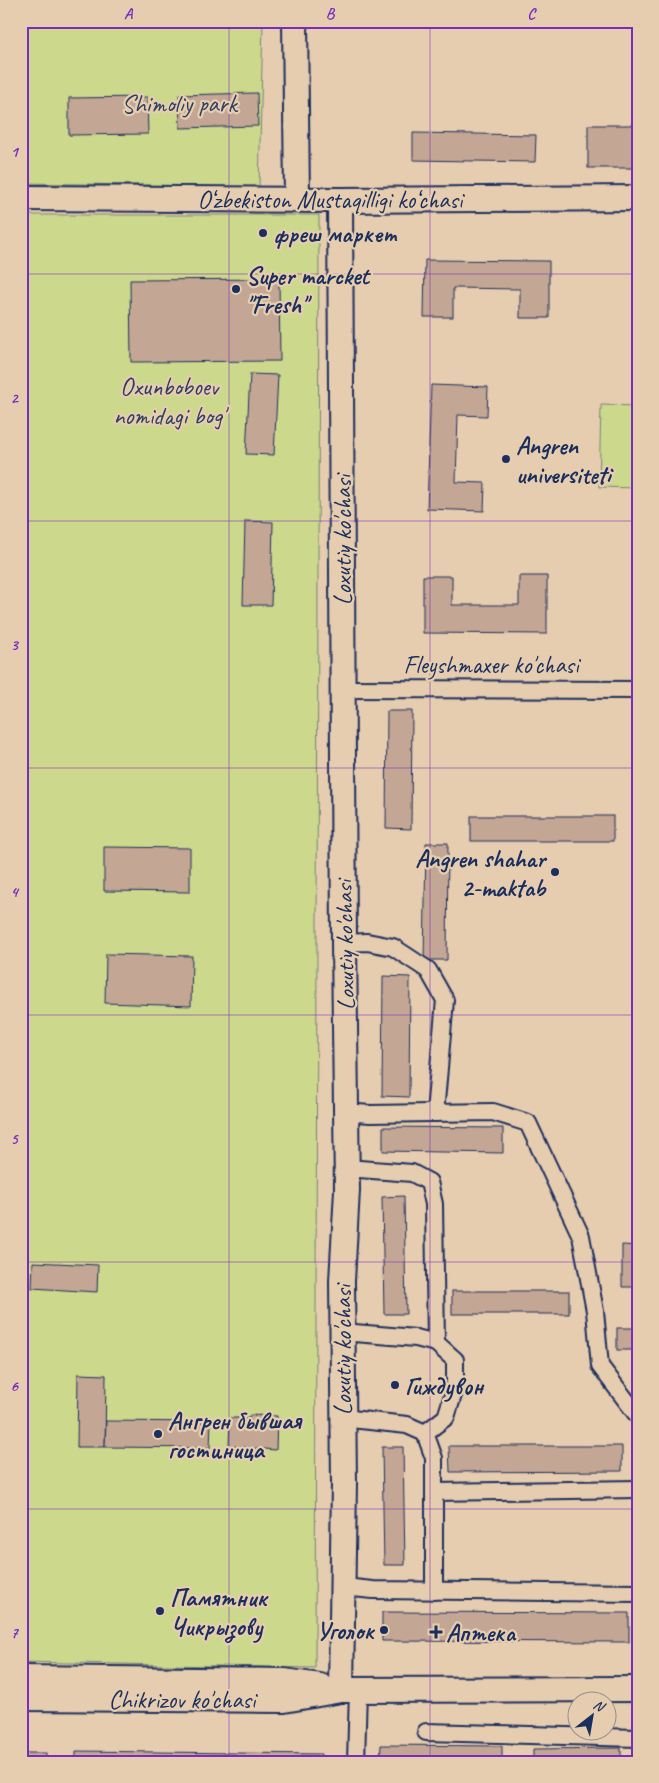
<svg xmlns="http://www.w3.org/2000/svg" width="659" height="1783" viewBox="0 0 659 1783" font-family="Caveat,sans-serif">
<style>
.park{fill:#ccd88b;stroke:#748474}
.building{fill:#c4a694;stroke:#1b2f5e}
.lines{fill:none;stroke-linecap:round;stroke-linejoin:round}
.street-casing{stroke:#1b2f5e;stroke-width:20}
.secondary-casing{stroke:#1b2f5e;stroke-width:28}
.street{stroke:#e7cdaf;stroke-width:16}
.secondary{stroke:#e7cdaf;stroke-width:24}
.grid{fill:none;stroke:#7b2cbf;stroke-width:1;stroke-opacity:0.55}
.poi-dot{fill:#1b2f5e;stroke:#e7cdaf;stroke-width:2}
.labels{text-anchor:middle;stroke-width:4.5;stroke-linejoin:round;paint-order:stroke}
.park-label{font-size:25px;fill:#2d4062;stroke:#e7cdaf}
.street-label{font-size:25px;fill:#1b2f5e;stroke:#e7cdaf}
.poi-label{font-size:25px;font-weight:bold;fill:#1b2f5e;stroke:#e7cdaf;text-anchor:start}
.neatline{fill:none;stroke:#7b2cbf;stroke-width:2}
.grid-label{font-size:16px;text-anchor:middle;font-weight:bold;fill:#7b2cbf}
</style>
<rect width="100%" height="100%" fill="#e7cdaf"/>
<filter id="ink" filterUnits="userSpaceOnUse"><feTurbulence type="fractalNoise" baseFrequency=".02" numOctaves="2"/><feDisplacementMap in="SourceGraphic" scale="10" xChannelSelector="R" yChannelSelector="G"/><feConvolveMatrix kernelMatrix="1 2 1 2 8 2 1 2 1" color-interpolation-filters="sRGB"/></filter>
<g filter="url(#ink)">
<g class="park">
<path d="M21 21H263L259 187 21 183Z"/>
<path d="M21 215H319L315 1668 21 1662Z"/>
<path d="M601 405 638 406V488L599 487Z"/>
</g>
<g class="building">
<path d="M257 93 258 126 180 128 179 95Z"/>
<path d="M147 97 148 134 69 135V98Z"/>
<rect x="588" y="125" width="50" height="43"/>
<path d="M413 133 536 135 535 162 413 160Z"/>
<path d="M425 260 549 261V318H520V289L453 288V317H424Z"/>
<path d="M279 279 280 361 131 362 130 280Z"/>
<path d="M250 374 278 375 274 455 246 454Z"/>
<path d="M431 385 488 387 487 416 458 415 456 482 485 483 484 511 427 509Z"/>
<path d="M245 521 273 522 271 605H243Z"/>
<path d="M423 576H452V605H519V576H547V634L423 633Z"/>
<path d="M387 711H412L411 829 386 828Z"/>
<rect x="471" y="816" width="142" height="25"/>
<path d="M426 843H448L447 960H424Z"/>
<path d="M104 847 190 848V892L104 891Z"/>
<path d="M106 954 192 956 191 1006 105 1003Z"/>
<path d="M383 976 410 977 409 1097 382 1096Z"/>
<path d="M383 1127 503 1128V1153L383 1151Z"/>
<path d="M404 1196 406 1314H384L382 1197Z"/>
<path d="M622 1245 638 1246V1287H622Z"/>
<path d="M33 1262 98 1265 97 1292 32 1288Z"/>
<rect x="452" y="1291" width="117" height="23"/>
<rect x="617" y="1328" width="21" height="22"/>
<path d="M78 1374 106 1375 105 1447H77Z"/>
<path d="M250 1415 277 1416 276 1450 229 1446 230 1418H249Z"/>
<rect x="21" y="1418" width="4" height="28"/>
<path d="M106 1421 211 1422 210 1448 105 1447Z"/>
<path d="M449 1446H622V1471L450 1472Z"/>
<path d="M382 1447H403L405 1565H384Z"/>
<path d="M382 1612 629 1613V1642L382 1641Z"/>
<path d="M381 1745 502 1746V1762H380Z"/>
<path d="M621 1748V1762H533V1749Z"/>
<path d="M76 1751 321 1754V1762H76Z"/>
<rect x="21" y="1753" width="25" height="9"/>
</g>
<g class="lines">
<defs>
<g id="street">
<path d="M343 689 638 690"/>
<path d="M344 943 367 942 393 947 428 970 445 1000 435 1113"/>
<path d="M346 1112 370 1114 493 1112 528 1123 581 1236 595 1311 600 1366 638 1416"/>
<path d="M346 1168 412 1173 429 1182 434 1204 436 1343"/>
<path d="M342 1332 416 1338 436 1343 455 1360V1389L446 1417 425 1433"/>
<path d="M342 1418 407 1425 425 1433 434 1458V1591"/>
<path d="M434 1492 638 1489"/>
<path d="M343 1587 373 1590 638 1593"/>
<path d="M426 1732 638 1738"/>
<path d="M356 1762 358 1689"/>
</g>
<g id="secondary">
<path d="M295 21 297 198"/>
<path d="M21 198 340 200 638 198"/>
<path d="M340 200 344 943 347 1190 342 1281 344 1483 341 1690"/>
<path d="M21 1678 284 1681 320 1686"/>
<path d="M21 1698 284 1700 341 1690 638 1689"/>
</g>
</defs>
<use href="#street" class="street-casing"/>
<use href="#secondary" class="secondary-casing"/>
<use href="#street" class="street"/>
<use href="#secondary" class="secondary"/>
</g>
</g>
<path class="grid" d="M229 21V1762M430 21V1762M21 274H638M21 521H638M21 768H638M21 1015H638M21 1262H638M21 1509H638"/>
<g class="poi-dot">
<circle cx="263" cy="233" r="5"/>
<circle cx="236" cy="289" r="5"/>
<circle cx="506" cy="459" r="5"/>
<circle cx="555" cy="872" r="5"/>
<circle cx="395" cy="1385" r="5"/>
<circle cx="158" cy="1434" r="5"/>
<circle cx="160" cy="1611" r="5"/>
<circle cx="384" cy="1630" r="5"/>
<path d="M433.5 1624.5h5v5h5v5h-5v5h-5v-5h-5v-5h5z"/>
</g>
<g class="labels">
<g class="park-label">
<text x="179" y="112">Shimoliy park</text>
<text x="169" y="395">Oxunboboev<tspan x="169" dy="29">nomidagi bog'</tspan></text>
</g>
<g class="street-label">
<text x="330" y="208">O‘zbekiston Mustaqilligi ko‘chasi</text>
<text transform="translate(342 540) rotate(-90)" y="9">Loxutiy ko'chasi</text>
<text x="491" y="673">Fleyshmaxer ko'chasi</text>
<text transform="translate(344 945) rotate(-91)" y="9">Loxutiy ko'chasi</text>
<text transform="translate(342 1350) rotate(-90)" y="9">Loxutiy ko'chasi</text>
<text x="182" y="1708">Chikrizov ko'chasi</text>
</g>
<g class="poi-label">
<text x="273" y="242">фреш маркет</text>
<text x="246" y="284">Super marcket<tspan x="246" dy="29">"Fresh"</tspan></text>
<text x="516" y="454">Angren<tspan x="516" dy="29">universiteti</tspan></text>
<text x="545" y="867" text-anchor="end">Angren shahar<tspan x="545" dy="29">2-maktab</tspan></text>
<text x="405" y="1394">Гиждувон</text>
<text x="168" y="1429">Ангрен бывшая<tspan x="168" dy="29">гостиница</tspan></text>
<text x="170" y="1606">Памятник<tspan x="170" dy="29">Чикрызову</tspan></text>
<text x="374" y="1639" text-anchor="end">Уголок</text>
<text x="446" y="1641">Аптека</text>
</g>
</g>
<rect width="659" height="1783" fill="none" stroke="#e7cdaf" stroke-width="55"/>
<g transform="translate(592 1716) rotate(31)"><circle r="24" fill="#e7cdaf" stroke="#958e8f"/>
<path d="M0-4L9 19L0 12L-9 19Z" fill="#1b2f5e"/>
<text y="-8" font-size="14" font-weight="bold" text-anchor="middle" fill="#1b2f5e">N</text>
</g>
<rect x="28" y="28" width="604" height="1728" class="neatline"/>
<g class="grid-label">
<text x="128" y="19">A</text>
<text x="330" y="19">B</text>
<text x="531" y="19">C</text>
<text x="14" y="157">1</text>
<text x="14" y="403">2</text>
<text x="14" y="650">3</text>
<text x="14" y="897">4</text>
<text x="14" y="1144">5</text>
<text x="14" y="1391">6</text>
<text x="14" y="1638">7</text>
</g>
</svg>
